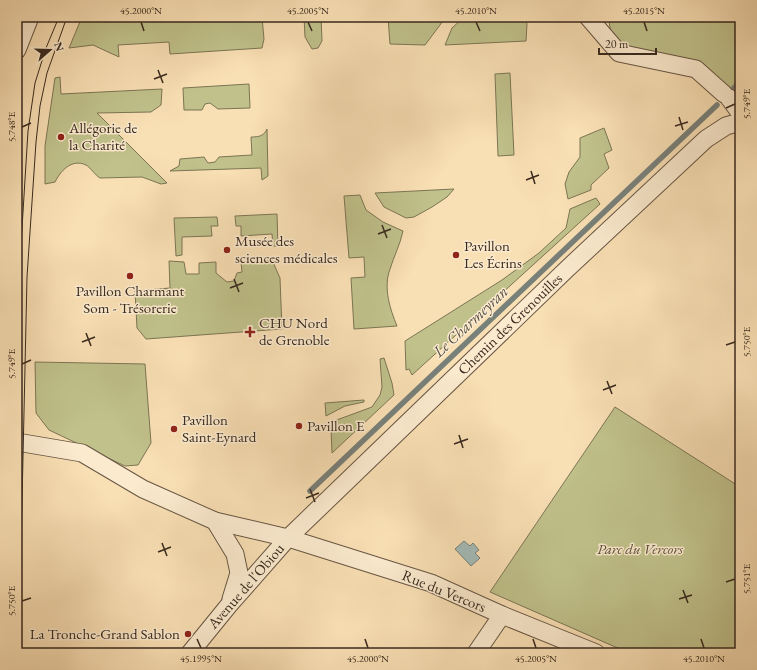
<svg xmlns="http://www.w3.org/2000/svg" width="757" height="670" viewBox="0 0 757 670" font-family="'EB Garamond',serif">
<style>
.green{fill:#c0c18b;stroke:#7c7554}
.water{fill:#a2bab7;stroke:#78807a}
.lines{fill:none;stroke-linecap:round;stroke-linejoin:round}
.stream{stroke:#78807a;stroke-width:5.5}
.street-casing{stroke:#685644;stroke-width:19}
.street{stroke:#fbeace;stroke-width:17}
.tram{stroke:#38291e;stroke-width:1}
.ticks{fill:none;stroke:#38291e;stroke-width:1.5}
.poi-dot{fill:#8f2418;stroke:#fbeace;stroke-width:1.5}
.labels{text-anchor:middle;stroke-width:3;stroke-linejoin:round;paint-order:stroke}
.poi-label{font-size:15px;fill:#38291e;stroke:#fbeace;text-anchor:start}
.street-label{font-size:15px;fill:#38291e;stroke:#fbeace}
.park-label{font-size:15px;font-style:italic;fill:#5a4f39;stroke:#fbeace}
.water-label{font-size:16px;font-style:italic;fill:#524d44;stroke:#fbeace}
.neatline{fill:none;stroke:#38291e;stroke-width:1.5}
.ticks-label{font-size:10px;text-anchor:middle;fill:#38291e}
</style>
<rect width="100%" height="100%" fill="#f9dfb4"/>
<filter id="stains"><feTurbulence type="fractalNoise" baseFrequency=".005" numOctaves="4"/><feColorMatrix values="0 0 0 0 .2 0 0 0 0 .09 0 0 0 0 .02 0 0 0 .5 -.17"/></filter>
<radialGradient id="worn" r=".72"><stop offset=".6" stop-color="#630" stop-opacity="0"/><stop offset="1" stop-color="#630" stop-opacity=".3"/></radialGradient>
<g class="green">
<path d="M82 17H262L264 39 262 48 170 54 169 42 118 45 119 57 93 45 69 48Z"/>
<path d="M304 17H321L322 41 318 48 312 49 305 37Z"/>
<path d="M388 17H446L425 45 390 44Z"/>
<path d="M464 17H525L527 24 526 41 445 45 452 28Z"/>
<path d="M608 17H740V82L730 92 709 75 624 51 612 37Z"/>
<path d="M510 73 514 155 498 156 495 74Z"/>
<path d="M60 77 61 94 162 89 161 105 151 112 97 113 167 183 161 184 142 177 100 178C95 175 90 167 86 165 71 158 60 172 55 182L45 184V146L55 78Z"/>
<path d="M249 84 250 108 218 109 210 103 205 104 202 110H184L183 88Z"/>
<path d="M604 128 612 150 604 154 609 168 591 185V190L568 199 565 184 569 172 580 157V138Z"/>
<path d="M267 129 268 176 262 180 261 168 170 171 179 166 180 159 204 157 208 163 215 162 219 157 252 155 251 137C259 137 264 136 267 129Z"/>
<path d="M454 189 447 197 432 207 414 217 406 218 384 207 375 193Z"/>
<path d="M360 195 366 210 383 222 403 231C400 245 394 256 390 269 383 288 390 309 397 326L354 329 351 278 365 277 364 257 349 258 344 196Z"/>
<path d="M596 198 600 204 412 375 409 369 406 370 405 341 502 280 539 253 566 228 570 209Z"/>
<path d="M277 214 278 246H273L272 234 241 236V226H236L235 216Z"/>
<path d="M217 217 218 226H211L212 236 182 237V255L176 256 174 218Z"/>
<path d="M272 260 280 278 282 329 146 339 137 328 135 291 170 288 169 261 184 262 186 274H199V263L216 262V273L227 282 234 281 237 273 242 272 241 262Z"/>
<path d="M384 358 392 383 394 395 332 453 331 429 334 421 372 407 380 395 382 387 380 359Z"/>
<path d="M35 362 145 364 151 443 138 465 125 466 49 430 36 413Z"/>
<path d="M364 400V402L345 406 326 416 325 403Z"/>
<path d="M615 407 740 487V645L736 653H629L490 592Z"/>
</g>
<path class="water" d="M464 541 470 546 473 543 479 550 475 553 480 558 471 566 455 549Z"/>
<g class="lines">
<g class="stream">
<path d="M730 92 740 82"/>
<path d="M310 491 717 105"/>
</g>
<defs>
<g id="street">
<path d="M588 17 619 53 696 69 724 94"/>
<path d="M17 50 30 17"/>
<path d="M729 98 740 113"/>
<path d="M17 442 82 453 143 489 215 521 288 538 431 583 502 615 596 653"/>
<path d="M215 521 235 554 239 573 231 599"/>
<path d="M190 653 229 605 288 538 567 269 706 139 726 126 740 122"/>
<path d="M476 653 502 615"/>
</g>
</defs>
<use href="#street" class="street-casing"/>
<use href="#street" class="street"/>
<g class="tram">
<path d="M17 309 28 131 35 83 46 48 59 17"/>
<path d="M20 592 27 277 36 142 40 106 47 73 67 17"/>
<path d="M20 653V634"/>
</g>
</g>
<path class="ticks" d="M141 22 144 31M308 22 312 31M476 22 480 31M644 22 647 31M158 70 163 83M154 79 167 74M726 108 735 104M679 117 683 130M675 126 688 122M22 127 31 123M531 171 535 184M526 180 539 175M382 225 387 238M378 234 391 229M234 279 239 292M230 288 243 283M86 333 91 346M82 342 95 337M726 345 735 342M22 364 31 360M607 381 612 394M603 390 616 385M459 435 463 448M454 444 468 439M310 489 315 502M306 498 319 493M162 543 167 556M158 552 171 547M726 582 735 579M683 590 688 603M679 599 692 595M22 601 31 598M197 639 201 648M365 639 368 648M533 639 536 648M701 639 704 648"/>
<g class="poi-dot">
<circle cx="61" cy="137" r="4"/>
<circle cx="227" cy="250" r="4"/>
<circle cx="456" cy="255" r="4"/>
<circle cx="130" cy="276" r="4"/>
<path d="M248 326h4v4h4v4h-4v4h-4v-4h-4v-4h4z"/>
<circle cx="299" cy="426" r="4"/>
<circle cx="174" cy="429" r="4"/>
<circle cx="188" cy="634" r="4"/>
</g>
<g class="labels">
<g class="poi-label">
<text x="69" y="133">Allégorie de<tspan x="69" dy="17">la Charité</tspan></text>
<text x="235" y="246">Musée des<tspan x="235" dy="17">sciences médicales</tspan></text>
<text x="464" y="251">Pavillon<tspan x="464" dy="17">Les Écrins</tspan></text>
<text x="130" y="296" text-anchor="middle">Pavillon Charmant<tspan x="130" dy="17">Som - Trésorerie</tspan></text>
<text x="259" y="328">CHU Nord<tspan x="259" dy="17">de Grenoble</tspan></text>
<text x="182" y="425">Pavillon<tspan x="182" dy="17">Saint-Eynard</tspan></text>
<text x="307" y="431">Pavillon E</text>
<text x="180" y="639" text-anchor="end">La Tronche-Grand Sablon</text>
</g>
<g class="street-label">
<text transform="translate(510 324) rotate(-44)" y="5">Chemin des Grenouilles</text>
<text transform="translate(246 586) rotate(-49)" y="5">Avenue de l'Obiou</text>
<text transform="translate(444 591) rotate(22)" y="5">Rue du Vercors</text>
</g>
<g class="park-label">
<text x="640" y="554">Parc du Vercors</text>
</g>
<g class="water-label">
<text transform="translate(470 321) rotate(-43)" y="6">Le Charmeyran</text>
</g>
</g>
<rect width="757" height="670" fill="none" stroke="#f9dfb4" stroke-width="44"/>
<g transform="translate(50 50) rotate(70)" stroke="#fbeace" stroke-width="3" paint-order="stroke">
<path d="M0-3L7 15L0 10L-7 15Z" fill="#38291e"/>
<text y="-6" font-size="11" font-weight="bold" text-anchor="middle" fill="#38291e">N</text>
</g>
<path d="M599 48v6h57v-6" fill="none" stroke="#38291e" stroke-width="2"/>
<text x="605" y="48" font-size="12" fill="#38291e" stroke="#fbeace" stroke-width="3" paint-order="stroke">20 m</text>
<rect x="22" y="22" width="713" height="626" class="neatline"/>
<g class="ticks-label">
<text x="141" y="14">45.2000°N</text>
<text x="308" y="14">45.2005°N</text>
<text x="476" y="14">45.2010°N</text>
<text x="644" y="14">45.2015°N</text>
<text transform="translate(746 104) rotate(-90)" y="4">5.749°E</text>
<text transform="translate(11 127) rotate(-90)" y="4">5.748°E</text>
<text transform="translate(746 342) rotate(-90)" y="4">5.750°E</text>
<text transform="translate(11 364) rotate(-90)" y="4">5.749°E</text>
<text transform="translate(746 579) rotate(-90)" y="4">5.751°E</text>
<text transform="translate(11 601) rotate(-90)" y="4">5.750°E</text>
<text x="201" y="662">45.1995°N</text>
<text x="368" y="662">45.2000°N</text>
<text x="536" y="662">45.2005°N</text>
<text x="704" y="662">45.2010°N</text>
</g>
<rect width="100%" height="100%" filter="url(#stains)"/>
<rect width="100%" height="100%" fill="url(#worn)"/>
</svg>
